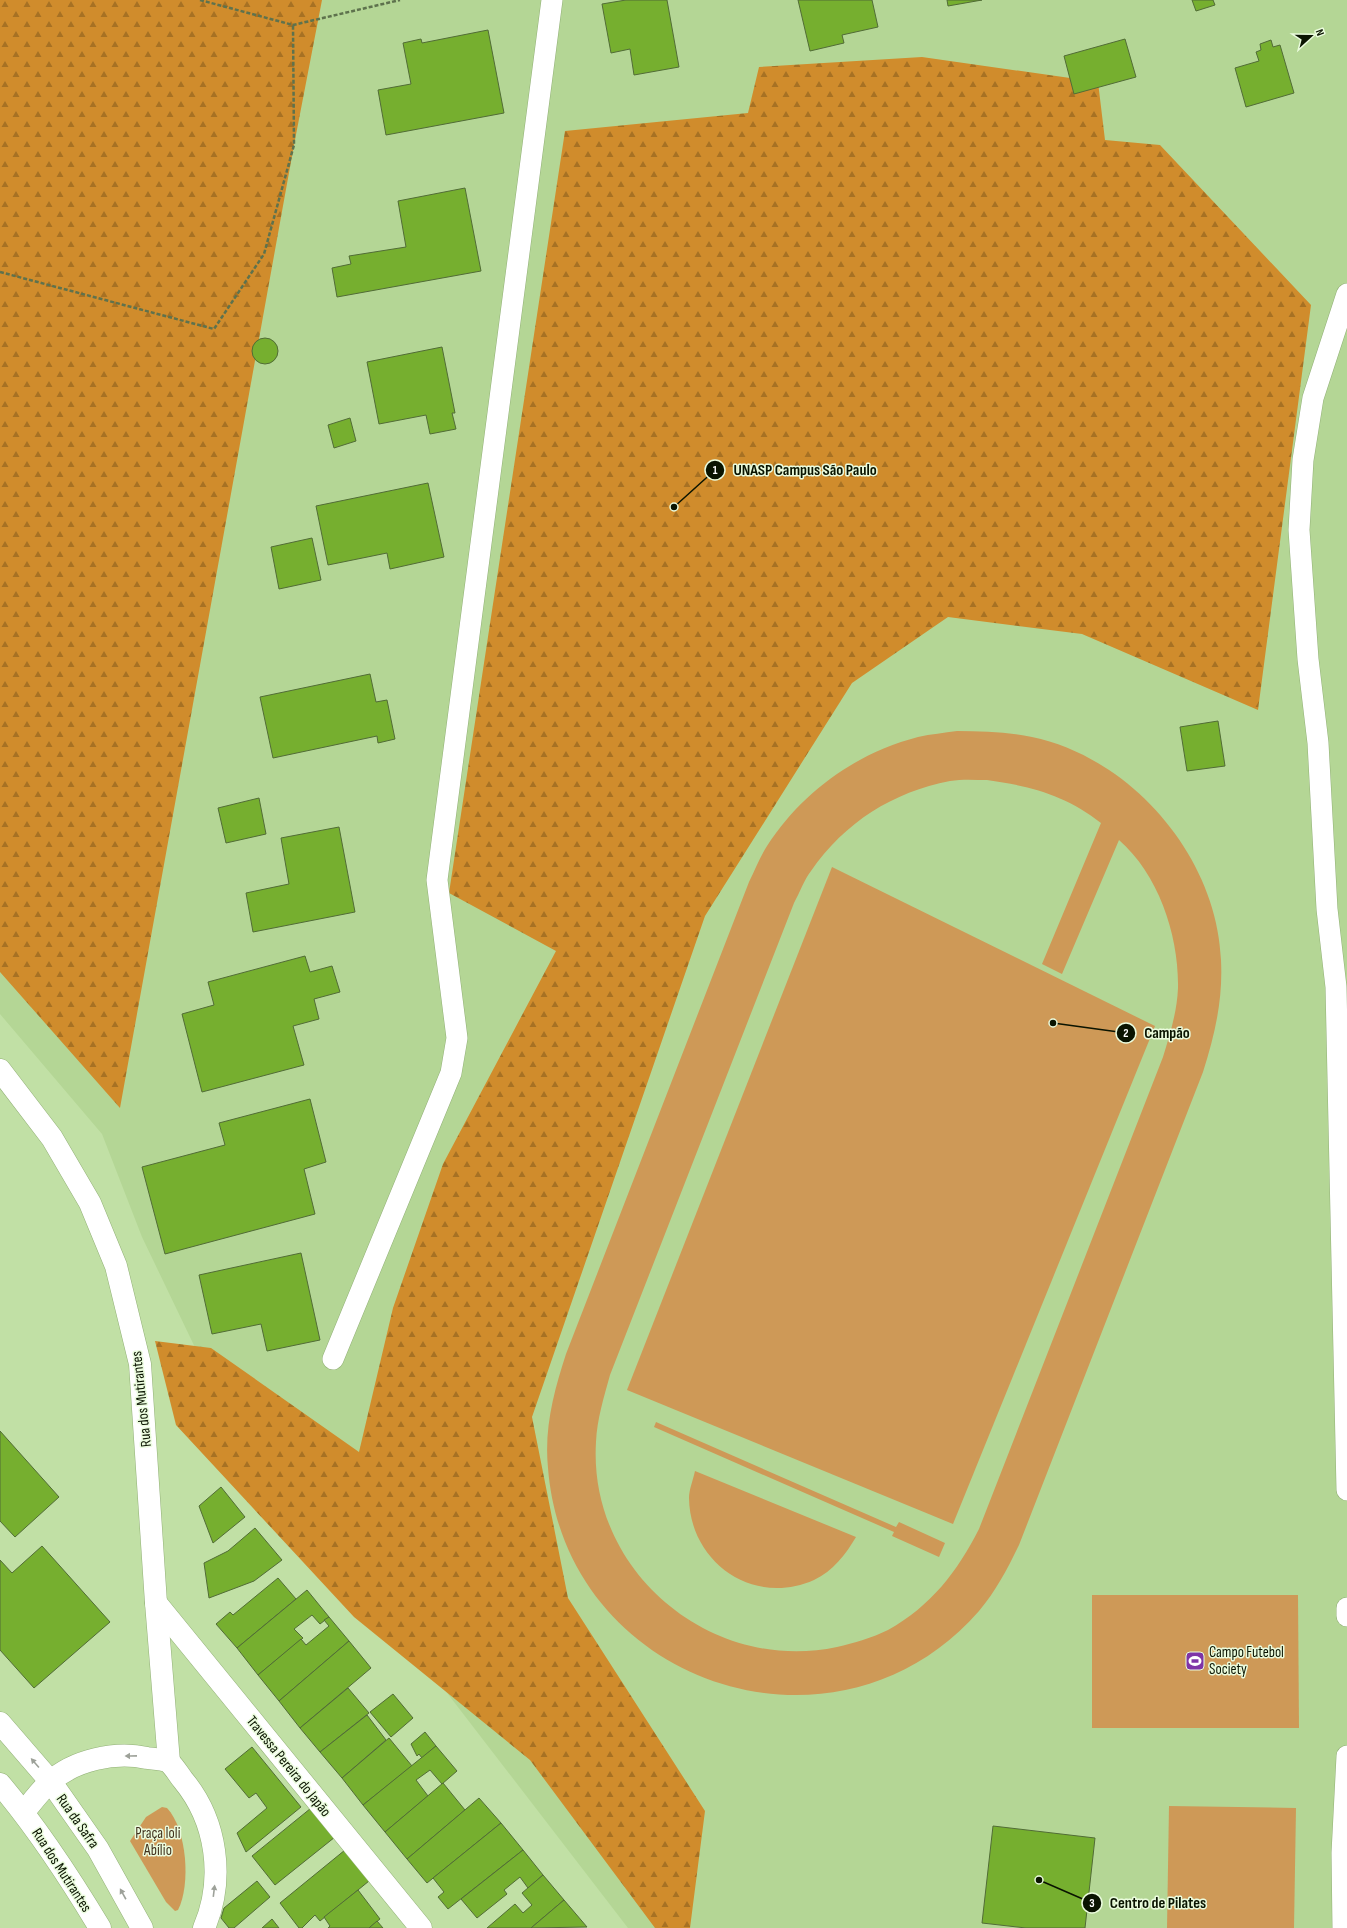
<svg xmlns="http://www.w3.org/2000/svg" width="1347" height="1928" viewBox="0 0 1347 1928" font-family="'Sofia Sans Condensed',sans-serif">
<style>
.built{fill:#b4d695}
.green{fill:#ce9957;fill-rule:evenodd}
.forest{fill:url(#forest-firs)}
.building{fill:#76af2f;stroke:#516c36}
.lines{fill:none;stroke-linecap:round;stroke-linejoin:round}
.service-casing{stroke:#92b077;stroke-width:22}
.minor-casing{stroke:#92b077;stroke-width:23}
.tertiary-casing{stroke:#92b077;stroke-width:23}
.secondary-casing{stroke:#92b077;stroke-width:23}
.path{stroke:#5e724d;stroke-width:2.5;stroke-dasharray:4 2;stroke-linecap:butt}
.service{stroke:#fff;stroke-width:21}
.minor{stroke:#fff;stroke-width:22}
.tertiary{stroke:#fff;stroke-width:22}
.secondary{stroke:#fff;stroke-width:22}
.oneway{fill:#9da199}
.labels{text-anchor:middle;stroke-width:3;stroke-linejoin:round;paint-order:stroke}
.street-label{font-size:15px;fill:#0a1401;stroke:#ebfcde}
.poi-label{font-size:15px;fill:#0a1401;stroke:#ebfcde;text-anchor:start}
.park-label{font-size:15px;fill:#41311d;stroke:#ebfcde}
.leader{fill:none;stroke:#0a1401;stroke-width:1.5}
.callout-dot{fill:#0a1401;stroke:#ebfcde;stroke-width:1.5}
.mark-label{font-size:12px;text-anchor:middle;font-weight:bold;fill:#fff}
.callout-label{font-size:16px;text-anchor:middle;font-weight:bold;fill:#0a1401;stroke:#ebfcde;stroke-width:3;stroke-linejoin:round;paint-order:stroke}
</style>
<defs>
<pattern id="forest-firs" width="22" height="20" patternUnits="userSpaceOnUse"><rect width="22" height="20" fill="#d08c2c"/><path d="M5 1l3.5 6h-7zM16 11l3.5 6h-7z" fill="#a77123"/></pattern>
</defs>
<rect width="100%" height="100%" fill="#c1e0a5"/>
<path class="built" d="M0 0H1347V1928H628L331 1542 238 1437 142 1237 102 1134 0 1014Z"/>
<g class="green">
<path d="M957 731C983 731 1007 732 1032 737 1132 758 1217 857 1221 960 1223 1000 1215 1034 1203 1072L1019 1545C1008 1568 996 1591 979 1611 836 1775 565 1684 548 1468 544 1428 554 1391 566 1354L749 882C755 870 760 857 767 846 802 792 856 753 918 737 931 734 944 733 957 731ZM987 780C1030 786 1066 795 1101 823L1042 964 1062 974 1119 840C1159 875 1179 936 1178 988 1177 1012 1170 1034 1163 1057L979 1529C957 1572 931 1606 888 1630 872 1638 854 1643 837 1647 712 1674 588 1572 596 1442 597 1419 604 1397 610 1375L794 903C800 892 804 880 811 871 845 822 893 792 950 781 962 779 975 780 987 780Z"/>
<path d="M832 867 1155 1026 953 1524 627 1390Z"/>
<path d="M656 1422 896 1527 899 1522 945 1543 939 1557 892 1536 894 1532 654 1427Z"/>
<path d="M695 1471 856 1537C846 1554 833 1571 814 1580 754 1607 690 1563 689 1498 689 1490 693 1480 695 1471Z"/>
<path d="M1092 1595H1298L1299 1728H1092Z"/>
<path d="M1169 1806 1296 1808 1294 1928H1167Z"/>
<path d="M162 1807 167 1808C187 1829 191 1885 178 1910L175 1911 166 1902 130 1841 146 1817Z"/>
</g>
<g class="forest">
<path d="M0 0H322L294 145 120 1108 0 972Z"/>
<path d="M922 57 1098 82 1105 140 1160 145 1311 305 1258 710 1082 634 948 617 852 683 705 916 532 1417 568 1598 705 1811 690 1928H655L530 1760 354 1617 176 1425 155 1341 211 1348 359 1452 393 1308 443 1164 556 951 449 893 565 131 748 113 759 67Z"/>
</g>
<g class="building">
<path d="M626 0H667L679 67 634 75 630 49 611 53 602 4Z"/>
<path d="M798 0H872L878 27 842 35 844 43 810 51Z"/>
<path d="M947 0H982L948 6Z"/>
<path d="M1192 0H1213L1215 5 1196 11Z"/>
<path d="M488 30 504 113 386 135 378 90 411 84 403 43 421 39 422 43Z"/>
<path d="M1125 39 1136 77 1074 94 1064 56Z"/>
<path d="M1271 40 1273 47 1280 45 1294 93 1246 107 1235 68 1259 61 1256 52 1261 50 1260 44Z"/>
<path d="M465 188 481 271 337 297 332 268 351 264 349 256 406 247 398 201Z"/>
<circle cx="265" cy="351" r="13"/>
<path d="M442 347 455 413H452L456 429 430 434 426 415 379 424 367 362Z"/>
<path d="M350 418 356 441 334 448 328 425Z"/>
<path d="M428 483 444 557 390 569 387 553 328 565 316 506Z"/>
<path d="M312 538 321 580 279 589 271 547Z"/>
<path d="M370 674 376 702 387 700 395 739 378 743 377 736 273 758 260 697Z"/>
<path d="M1218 721 1225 766 1187 771 1180 727Z"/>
<path d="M259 798 266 834 226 843 218 808Z"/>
<path d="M339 827 355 912 253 932 246 893 289 884 281 838Z"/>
<path d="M305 956 310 972 332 966 340 992 314 999 319 1019 293 1026 304 1065 202 1092 182 1014 214 1005 208 982Z"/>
<path d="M310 1099 326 1162 304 1169 315 1214 165 1254 142 1167 225 1145 219 1123Z"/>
<path d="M301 1253 320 1340 267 1351 261 1324 212 1334 199 1275Z"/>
<path d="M0 1431 59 1497 15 1537 0 1521Z"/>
<path d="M221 1487 245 1517 213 1543 199 1506Z"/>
<path d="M255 1528 282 1560 254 1581 209 1598 204 1563 228 1551Z"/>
<path d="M42 1546 110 1622 34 1688 0 1650V1560L12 1573Z"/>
<path d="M278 1578 296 1599 237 1648 216 1624 230 1612 233 1615Z"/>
<path d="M307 1590 329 1617 320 1624 312 1615 294 1629 303 1638 258 1675 237 1648Z"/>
<path d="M329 1617 349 1641 279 1701 258 1675 301 1639 306 1645 329 1626 324 1620Z"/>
<path d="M349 1641 371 1668 300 1728 279 1701Z"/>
<path d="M348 1688 369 1713 320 1752 300 1728Z"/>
<path d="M393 1694 413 1718 391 1737 370 1712Z"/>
<path d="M367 1715 386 1740 342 1778 320 1752Z"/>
<path d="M425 1732 436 1746 422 1758 419 1754 417 1756 411 1744Z"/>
<path d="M389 1738 412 1766 363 1805 342 1778Z"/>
<path d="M436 1746 457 1771 442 1784 430 1770 416 1780 428 1796 385 1832 363 1805Z"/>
<path d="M252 1747 301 1807 246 1852 237 1833 267 1808 256 1793 249 1798 225 1769Z"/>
<path d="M443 1783 465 1810 407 1859 385 1832Z"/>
<path d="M479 1798 501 1823 427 1883 407 1859Z"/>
<path d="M316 1804 340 1833 275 1885 252 1856Z"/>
<path d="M501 1823 523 1850 448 1909 438 1897 444 1892 433 1878Z"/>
<path d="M993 1826 1095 1838 1085 1928H1026L982 1923Z"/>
<path d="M345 1850 369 1881 320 1921 315 1915 302 1928H299L280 1903Z"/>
<path d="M523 1850 543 1875 528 1888 520 1877 504 1890 507 1894 477 1918 461 1899Z"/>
<path d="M543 1875 564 1900 531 1928H487L515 1904 523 1913 532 1905 522 1893Z"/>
<path d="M257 1881 270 1897 234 1928H229L221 1918 224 1908Z"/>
<path d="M358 1890 380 1919 369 1928H328L330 1926 324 1917Z"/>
<path d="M564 1900 587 1927 531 1928Z"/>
<path d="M272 1919 279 1928H262Z"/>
<path d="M377 1921 383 1928H369Z"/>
</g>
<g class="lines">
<defs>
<g id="service">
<path d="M1347 294 1313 398 1303 460 1299 530 1308 659 1318 743 1327 909 1336 987 1347 1490"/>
<path d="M333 1359 451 1073 457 1038 437 880 552 0"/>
<path d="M1347 1608V1616"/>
<path d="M1343 1928 1342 1853 1347 1756"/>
</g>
<path id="minor" d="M156 1603 421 1928"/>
<g id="tertiary">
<path d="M0 1070 52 1138 90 1203 116 1266 140 1364 156 1603 169 1762"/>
<path d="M24 1812C32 1802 40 1791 50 1782 74 1760 115 1751 147 1758 153 1759 165 1759 170 1763 175 1768 179 1775 183 1780 217 1821 225 1879 204 1928"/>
</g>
<g id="secondary">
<path d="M0 1723 51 1782 98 1849 142 1928"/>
<path d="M0 1784C38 1829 70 1878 100 1928"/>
</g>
</defs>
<use href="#service" class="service-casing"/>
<use href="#minor" class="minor-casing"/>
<use href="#tertiary" class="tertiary-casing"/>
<use href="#secondary" class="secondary-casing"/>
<g class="path">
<path d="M200 0 293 25 400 0"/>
<path d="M0 272 214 329 264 254 294 145 293 25"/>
</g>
<use href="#service" class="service"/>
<use href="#minor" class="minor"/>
<use href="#tertiary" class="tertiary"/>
<use href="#secondary" class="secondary"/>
</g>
<defs><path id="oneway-solid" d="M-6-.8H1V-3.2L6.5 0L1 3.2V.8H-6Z"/></defs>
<g class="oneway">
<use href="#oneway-solid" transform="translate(131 1756) rotate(179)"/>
<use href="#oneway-solid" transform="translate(35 1763) rotate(-131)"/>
<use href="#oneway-solid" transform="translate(214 1891) rotate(-83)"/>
<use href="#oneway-solid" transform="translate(123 1894) rotate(-119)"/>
</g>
<defs>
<symbol id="stadium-square" viewBox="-11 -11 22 22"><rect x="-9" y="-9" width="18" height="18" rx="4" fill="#7e34a7" stroke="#ebfcde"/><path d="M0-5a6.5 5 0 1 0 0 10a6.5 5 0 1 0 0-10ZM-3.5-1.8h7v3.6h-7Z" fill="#fff"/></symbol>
</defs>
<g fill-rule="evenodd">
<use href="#stadium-square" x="1184" y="1650" width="22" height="22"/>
</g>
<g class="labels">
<g class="street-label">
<text transform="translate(141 1399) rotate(-96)" y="5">Rua dos Mutirantes</text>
<text transform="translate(289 1766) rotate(51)" y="5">Travessa Pereira do Japão</text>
<text transform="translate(78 1821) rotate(55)" y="5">Rua da Safra</text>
<text transform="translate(62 1870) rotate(57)" y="5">Rua dos Mutirantes</text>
</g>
<g class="poi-label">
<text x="1209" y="1657">Campo Futebol<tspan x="1209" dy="17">Society</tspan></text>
</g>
<g class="park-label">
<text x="158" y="1838">Praça Ioli<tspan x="158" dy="17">Abílio</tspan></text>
</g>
</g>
<path class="leader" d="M674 507L715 470M1053 1023L1126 1033M1039 1880L1092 1903"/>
<g class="callout-dot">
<circle cx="674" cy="507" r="4"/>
<circle cx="1053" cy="1023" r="4"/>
<circle cx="1039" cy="1880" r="4"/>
<circle cx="715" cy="470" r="10"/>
<circle cx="1126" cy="1033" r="10"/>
<circle cx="1092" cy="1903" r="10"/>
</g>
<g class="mark-label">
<text x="715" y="474">1</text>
<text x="1126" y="1037">2</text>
<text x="1092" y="1907">3</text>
</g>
<g class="callout-label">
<text x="805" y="475">UNASP Campus São Paulo</text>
<text x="1167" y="1038">Campão</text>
<text x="1158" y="1908">Centro de Pilates</text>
</g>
<g transform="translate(1311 36) rotate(69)" stroke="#ebfcde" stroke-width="3" paint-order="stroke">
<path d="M0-3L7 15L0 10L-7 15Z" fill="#0a1401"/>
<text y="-6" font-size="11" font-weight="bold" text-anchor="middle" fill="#0a1401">N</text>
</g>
</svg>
